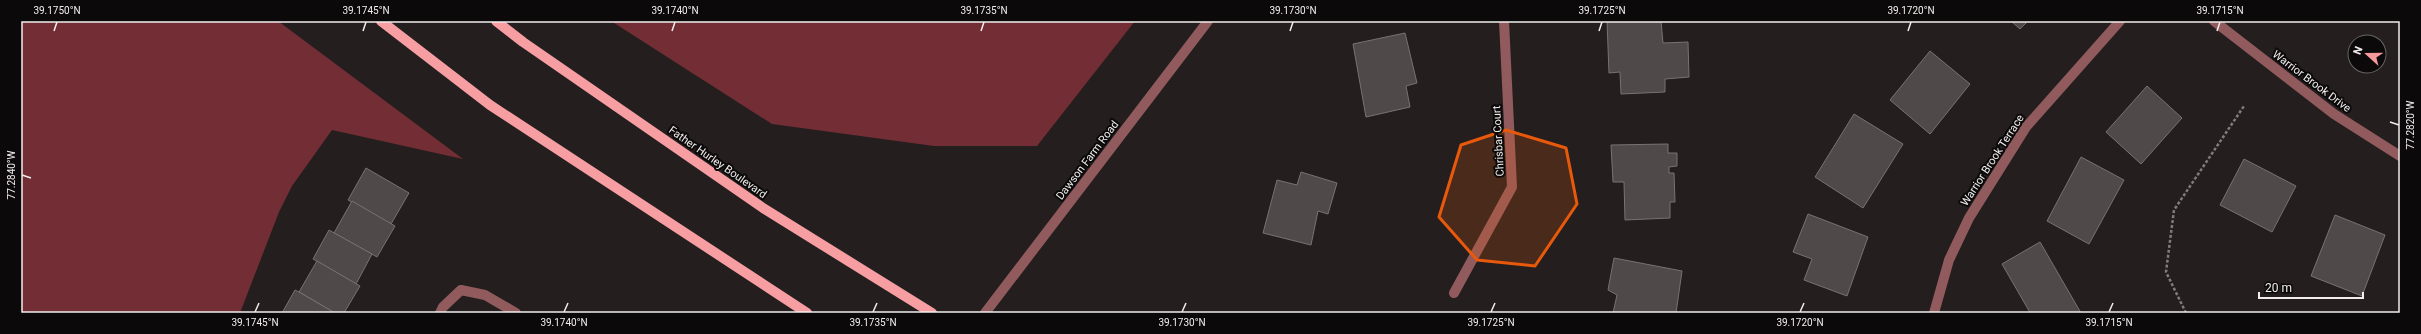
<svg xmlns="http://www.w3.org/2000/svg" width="2421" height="334" viewBox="0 0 2421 334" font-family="Roboto,sans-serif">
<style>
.forest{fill:#722e34}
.building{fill:#4f4949;stroke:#787272}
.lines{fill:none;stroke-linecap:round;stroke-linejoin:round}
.path{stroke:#817c7c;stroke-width:2.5;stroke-dasharray:3 2;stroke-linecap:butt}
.minor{stroke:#915b5d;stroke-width:10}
.major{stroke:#f79ea2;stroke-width:10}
.marked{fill:#e8590c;fill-opacity:0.2;stroke:#e8590c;stroke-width:3;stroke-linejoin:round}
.ticks{fill:none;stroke:#f2eeee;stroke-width:1.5}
.labels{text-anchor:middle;stroke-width:4;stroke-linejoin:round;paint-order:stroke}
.street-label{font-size:11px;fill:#f2eeee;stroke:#0b0909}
.neatline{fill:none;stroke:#f2eeee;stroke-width:1.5}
.ticks-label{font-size:10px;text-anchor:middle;fill:#f2eeee}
</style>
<rect width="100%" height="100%" fill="#241e1e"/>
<g class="forest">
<path d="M21 21H278L463 159 332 130 292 186 279 212 240 313H21Z"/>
<path d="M611 21H1135L1037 146H934L772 124Z"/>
</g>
<g class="building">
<path d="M1607 21H1661L1663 43 1688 42 1689 77 1665 79V92L1621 94 1620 72 1609 73Z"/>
<path d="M2011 21H2028L2020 29Z"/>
<path d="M1405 33 1417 83 1406 86 1410 107 1366 117 1353 44Z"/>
<path d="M1930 51 1970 84 1930 134 1890 100Z"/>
<path d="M2147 86 2182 118 2141 164 2106 132Z"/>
<path d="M1854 114 1903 144 1863 208 1815 177Z"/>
<path d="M1668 144V153H1677V166L1669 167V173H1674L1675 202H1670V218L1625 220 1624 182H1613L1611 145Z"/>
<path d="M2081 157 2124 180 2089 244 2047 221Z"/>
<path d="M2244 159 2296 186 2272 232 2220 205Z"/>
<path d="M366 168 409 193 391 224 348 200Z"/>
<path d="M1301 172 1337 183 1328 214 1318 211 1311 245 1263 233 1277 180 1297 185Z"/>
<path d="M352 201 395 226 377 257 334 233Z"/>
<path d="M1808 214 1868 237 1847 296 1804 280 1812 259 1793 252Z"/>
<path d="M2335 215 2385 235 2362 296 2311 276Z"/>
<path d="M329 230 372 254 356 284 313 259Z"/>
<path d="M2040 242 2081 313H2030L2028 309 2002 264Z"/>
<path d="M1614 258 1682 271 1676 313H1613L1617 295 1608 290Z"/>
<path d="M317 261 360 286 344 313H335L299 292Z"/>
<path d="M295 290 299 292 335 313H282Z"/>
</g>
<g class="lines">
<path class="path" d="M2186 313 2166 272 2174 210 2244 106"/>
<g class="minor">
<path d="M2214 21 2334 114 2400 156"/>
<path d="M1454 293 1512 187 1504 21"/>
<path d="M440 313 443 307 461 290 485 295 516 313"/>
<path d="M985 313 1208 21"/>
<path d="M1934 313 1949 260 1969 218 2026 127 2120 21"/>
</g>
<g class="major">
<path d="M381 21 490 105 807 313"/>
<path d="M496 21 523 42 763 208 932 313"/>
</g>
</g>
<path class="marked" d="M1506 130 1566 148 1577 204 1535 266 1477 260 1439 217 1461 145Z"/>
<path class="ticks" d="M54 31 57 22M363 31 366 22M672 31 675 22M981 31 984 22M1290 31 1293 22M1599 31 1602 22M1908 31 1911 22M2217 31 2220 22M2390 122 2399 125M22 175 31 178M255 312 259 303M564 312 568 303M873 312 877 303M1182 312 1186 303M1491 312 1495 303M1800 312 1804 303M2109 312 2113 303"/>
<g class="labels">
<g class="street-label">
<text transform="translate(2312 81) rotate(37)" y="4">Warrior Brook Drive</text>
<text transform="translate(1498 141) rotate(-93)" y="4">Chrisbar Court</text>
<text transform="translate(1087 160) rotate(-53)" y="4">Dawson Farm Road</text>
<text transform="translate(1992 160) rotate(-57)" y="4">Warrior Brook Terrace</text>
<text transform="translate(718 162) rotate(35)" y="4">Father Hurley Boulevard</text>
</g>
</g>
<rect width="2421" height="334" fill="none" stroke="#0b0909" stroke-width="44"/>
<g transform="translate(2367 54) rotate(291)"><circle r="19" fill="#0b0909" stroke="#676565"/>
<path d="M0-3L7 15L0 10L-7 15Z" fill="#f59b9e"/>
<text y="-6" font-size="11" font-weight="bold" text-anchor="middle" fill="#f2eeee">N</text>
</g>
<path d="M2259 292v6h104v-6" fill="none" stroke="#f2eeee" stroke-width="2"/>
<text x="2265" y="292" font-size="12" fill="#f2eeee" stroke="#0b0909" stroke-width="3" paint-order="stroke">20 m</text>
<rect x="22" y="22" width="2377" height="290" class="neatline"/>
<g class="ticks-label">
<text x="57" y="14">39.1750°N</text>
<text x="366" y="14">39.1745°N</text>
<text x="675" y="14">39.1740°N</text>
<text x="984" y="14">39.1735°N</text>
<text x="1293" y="14">39.1730°N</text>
<text x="1602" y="14">39.1725°N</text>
<text x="1911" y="14">39.1720°N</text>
<text x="2220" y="14">39.1715°N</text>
<text transform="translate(2410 125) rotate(-90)" y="4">77.2820°W</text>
<text transform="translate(11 175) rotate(-90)" y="4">77.2840°W</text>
<text x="255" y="326">39.1745°N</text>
<text x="564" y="326">39.1740°N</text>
<text x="873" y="326">39.1735°N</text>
<text x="1182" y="326">39.1730°N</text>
<text x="1491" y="326">39.1725°N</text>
<text x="1800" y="326">39.1720°N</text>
<text x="2109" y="326">39.1715°N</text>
</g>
</svg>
